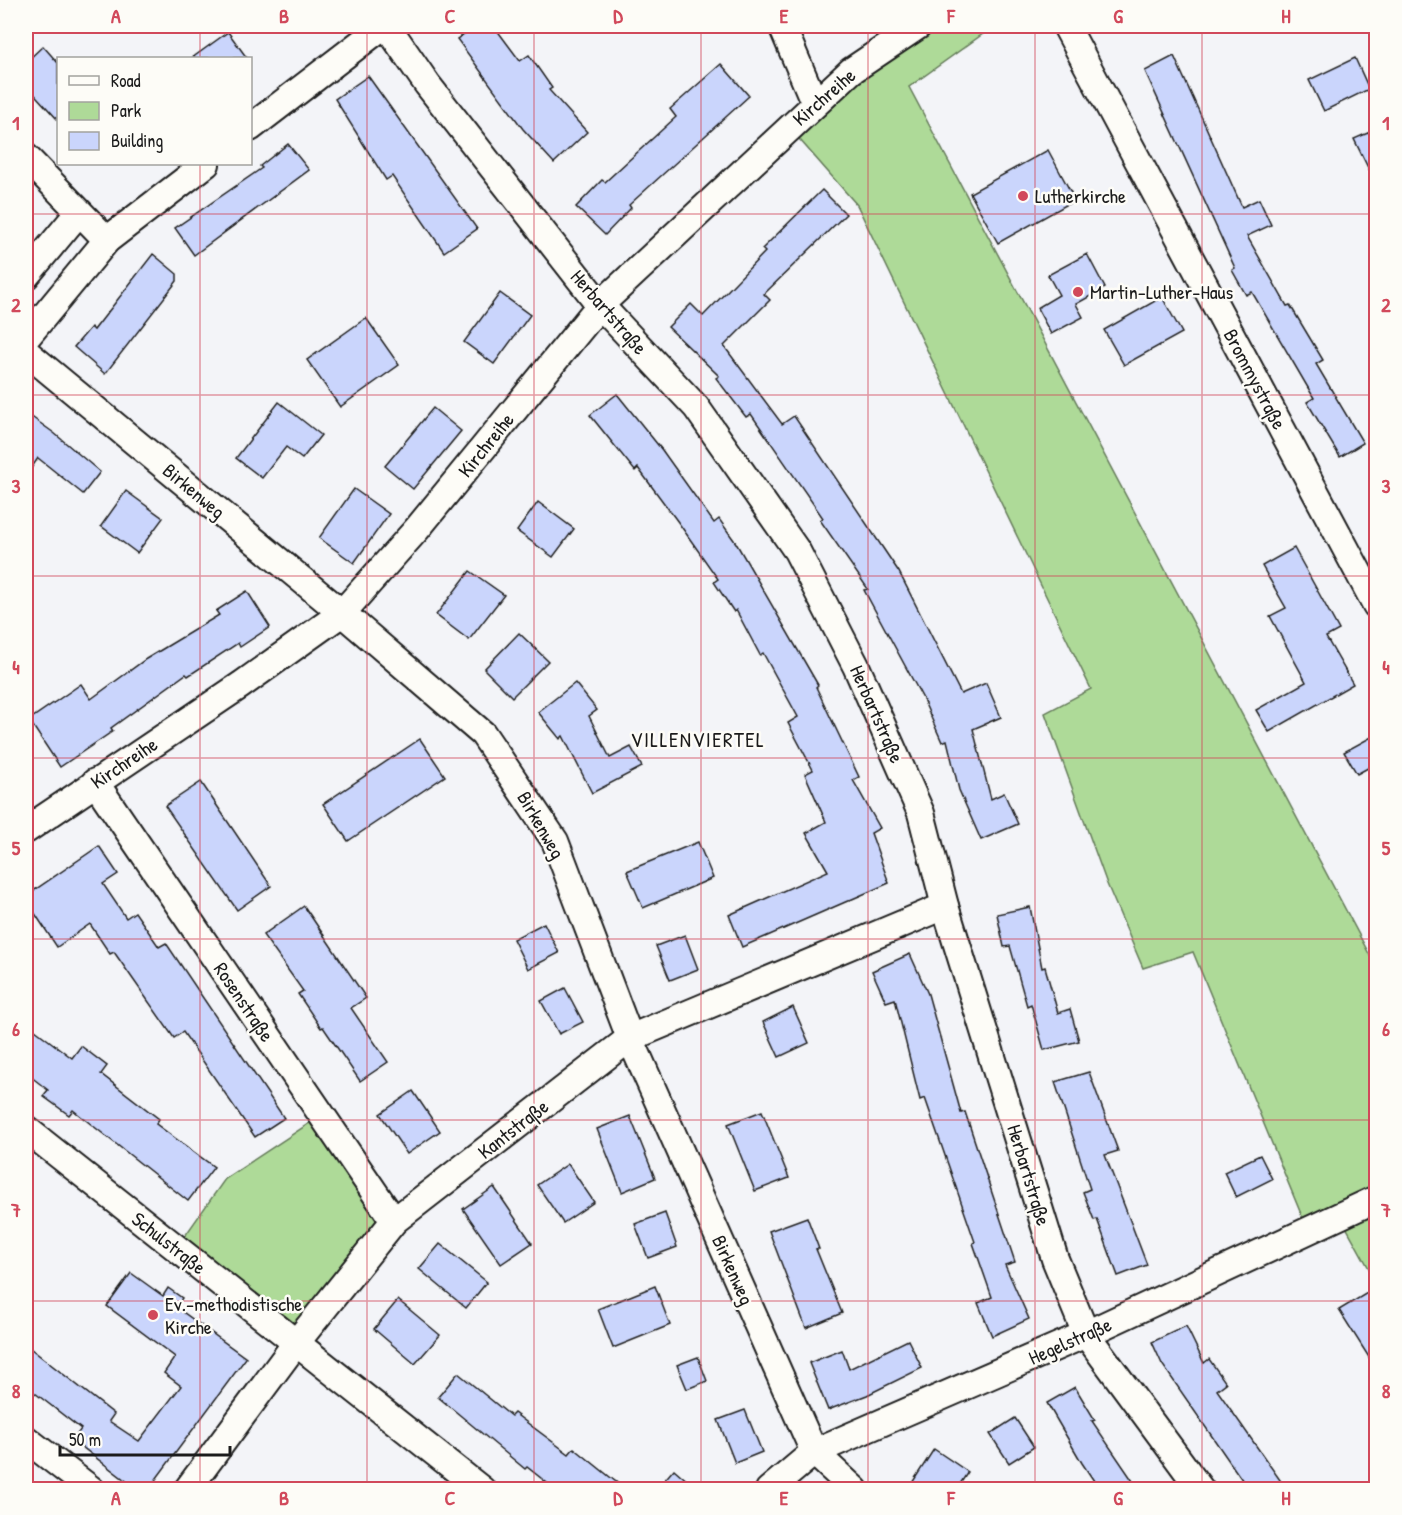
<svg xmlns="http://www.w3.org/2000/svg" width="1402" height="1515" viewBox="0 0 1402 1515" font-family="'Patrick Hand',sans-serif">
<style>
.green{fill:#aeda98;stroke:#657b5a;stroke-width:1.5}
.building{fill:#cad5fc;stroke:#1c1c1c;stroke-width:1.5}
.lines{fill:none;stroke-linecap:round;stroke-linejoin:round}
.street-casing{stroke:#1c1c1c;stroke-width:30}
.street{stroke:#fdfcf7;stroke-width:26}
.grid{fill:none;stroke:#d1495b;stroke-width:1.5;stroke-opacity:0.55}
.poi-dot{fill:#d1495b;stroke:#fdfcf7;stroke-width:2}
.labels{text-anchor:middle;stroke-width:5;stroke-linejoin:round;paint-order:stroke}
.street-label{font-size:20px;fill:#1c1c1c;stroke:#fdfcf7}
.poi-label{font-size:20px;fill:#1c1c1c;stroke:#fdfcf7;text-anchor:start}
.neighbourhood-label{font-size:21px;letter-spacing:1.5px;fill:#1c1c1c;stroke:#fdfcf7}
.neatline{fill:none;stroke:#d1495b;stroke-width:2}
.grid-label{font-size:20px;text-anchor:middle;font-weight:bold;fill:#d1495b}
</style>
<rect width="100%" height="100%" fill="#f3f4f8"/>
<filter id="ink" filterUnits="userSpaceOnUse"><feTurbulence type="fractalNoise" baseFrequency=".0167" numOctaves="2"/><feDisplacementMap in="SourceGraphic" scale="12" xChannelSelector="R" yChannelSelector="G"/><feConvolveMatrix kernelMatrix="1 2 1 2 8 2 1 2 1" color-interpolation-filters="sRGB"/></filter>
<g filter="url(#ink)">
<g class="green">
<path d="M932 26H994L909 87 1376 967V1057L1372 1060 1376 1071V1281L1340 1216 1306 1226 1193 952 1143 968 1107 884 1045 713 1091 689 857 205 793 132 857 77Z"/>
<path d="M311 1122 379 1221 291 1328 182 1240 225 1179Z"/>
</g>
<g class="building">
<path d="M476 26H494L520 61 529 55 552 88 549 90 587 132 554 163 523 129 457 39Z"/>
<path d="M228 32 247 58H192Z"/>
<path d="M43 46 58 63V120L26 85V62Z"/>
<path d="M1174 56 1242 207 1259 199 1271 225 1247 236 1287 306 1290 305 1323 360 1316 364 1363 443 1340 457 1307 402 1314 398 1252 292 1246 295 1232 270 1235 268 1145 71Z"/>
<path d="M1355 58 1369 89 1324 111 1309 80Z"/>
<path d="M721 64 749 96 629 205 631 208 605 235 576 207 602 180 605 182 676 117 670 109Z"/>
<path d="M368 76 477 229 444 252 392 176 386 180 335 99Z"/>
<path d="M1377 129V186L1354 139Z"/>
<path d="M288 144 309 170 194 255 175 228 262 168 260 166Z"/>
<path d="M1048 150 1075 200 998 243 970 193Z"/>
<path d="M822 190 846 214 764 294 770 300 724 346 782 424 794 416 899 572 961 694 986 683 1001 717 973 729 991 799 1004 793 1018 824 981 840 959 790 947 740 942 742 922 697 864 590 868 589 820 520 823 518 751 414 746 417 716 378 719 376 668 327 691 304 703 316 765 252 762 249Z"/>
<path d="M153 254 177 274V281L105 374 74 347 91 327 94 330Z"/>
<path d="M1087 254 1105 288 1076 304 1083 317 1051 334 1037 308 1059 295 1048 275Z"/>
<path d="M500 293 530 315 494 364 464 342Z"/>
<path d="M1162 297 1182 333 1124 365 1104 330Z"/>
<path d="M366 318 399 365 340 407 307 360Z"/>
<path d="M617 394 662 450 714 523 719 519 736 543 818 685 816 687 859 777 853 780 880 828 871 833 889 883 742 947 729 915 828 871 806 833 826 822 805 774 813 770 788 723 798 717 763 653 760 655 736 610 734 612 714 582 718 579 678 522 638 468 635 471 590 415Z"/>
<path d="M279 402 321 435 302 459 286 447 262 478 236 458Z"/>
<path d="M433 408 461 431 413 489 385 466Z"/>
<path d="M26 413 54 433 100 472 83 494 38 458 26 476Z"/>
<path d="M354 489 389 514 354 563 319 538Z"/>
<path d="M126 491 163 518 137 553 101 526Z"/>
<path d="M538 502 574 529 553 557 517 531Z"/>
<path d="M1294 548 1339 630 1326 637 1353 684 1269 732 1256 710 1306 682 1270 616 1286 608 1262 566Z"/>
<path d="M470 571 504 595 469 640 436 615Z"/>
<path d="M247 591 270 627 240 647 238 643 188 676 186 674 111 728 113 731 60 767 29 720 81 684 91 699 146 659 219 615 216 611Z"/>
<path d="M519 633 548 661 512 697 484 669Z"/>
<path d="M575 683 597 710 589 716 610 758 631 747 642 767 592 793 563 736 560 739 538 712Z"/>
<path d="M1377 734V763L1357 774 1344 752Z"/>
<path d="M420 739 445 776 348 841 323 804Z"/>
<path d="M201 782 271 886 237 910 165 806Z"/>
<path d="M698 842 713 878 643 908 627 871Z"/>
<path d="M99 846 118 874 103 884 126 918 135 912 159 947 166 943 284 1118 255 1137 183 1032 174 1038 114 952 110 954 90 924 57 947 26 900V896Z"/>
<path d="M304 906 366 998 351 1008 388 1062 360 1081 323 1027 321 1028 298 994 303 991 263 935Z"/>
<path d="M1030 907 1042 968 1045 967 1058 1013 1070 1009 1079 1041 1044 1050 1031 1004 1027 1006 1010 946 1004 947 997 914Z"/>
<path d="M544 923 559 953 528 969 513 939Z"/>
<path d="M685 935 698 969 670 980 656 946Z"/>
<path d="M910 954 928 994 961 1113 965 1112 1015 1262 1005 1265 1029 1319 992 1336 978 1303 992 1297 973 1243 975 1242 925 1098 920 1100 895 999 886 1002 872 971Z"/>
<path d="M565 988 583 1022 559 1034 541 1001Z"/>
<path d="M793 1007 809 1043 779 1057 763 1022Z"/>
<path d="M35 1030 72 1058 81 1046 107 1066 101 1074 159 1119 156 1124 214 1167 188 1201 73 1110 69 1115 43 1096 48 1090 26 1073V1043Z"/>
<path d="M1089 1072 1118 1151 1105 1155 1147 1265 1118 1276 1097 1219 1094 1220 1083 1192 1090 1189 1055 1082Z"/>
<path d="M413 1091 440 1131 407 1154 380 1114Z"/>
<path d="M762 1111 789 1178 755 1191 728 1124Z"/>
<path d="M630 1116 655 1178 622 1192 597 1129Z"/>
<path d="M1260 1155 1272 1179 1236 1197 1224 1172Z"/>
<path d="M568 1164 594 1202 563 1223 537 1185Z"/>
<path d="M494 1187 532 1243 501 1264 463 1209Z"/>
<path d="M665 1213 677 1247 648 1258 635 1224Z"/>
<path d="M807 1217 819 1249H816L842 1313 806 1328 769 1231Z"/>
<path d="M440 1244 487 1282 466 1308 419 1269Z"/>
<path d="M131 1273 163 1296 168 1288 182 1298 176 1307 246 1358 148 1490H138L73 1440 81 1429 26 1386V1345L114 1414 109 1421 139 1441 181 1386 164 1373 175 1357 107 1306Z"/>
<path d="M655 1286 670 1325 613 1348 598 1309Z"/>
<path d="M1377 1287V1370L1339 1310Z"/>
<path d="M398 1300 440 1335 415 1364 374 1329Z"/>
<path d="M1186 1326 1204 1363 1209 1359 1226 1383 1217 1390 1287 1490H1249L1162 1364 1152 1342Z"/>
<path d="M908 1340 922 1368 867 1395 828 1410 809 1363 842 1350 849 1369Z"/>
<path d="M698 1357 707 1381 687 1389 677 1365Z"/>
<path d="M458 1373 511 1416 514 1413 569 1454 574 1448 626 1490H556L527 1467 525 1469 438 1397Z"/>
<path d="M1075 1387 1095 1420 1092 1421 1139 1490H1100L1082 1463 1047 1403Z"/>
<path d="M745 1410 762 1452 735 1463 718 1420Z"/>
<path d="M1015 1418 1034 1447 1009 1463 990 1434Z"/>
<path d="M934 1449 968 1472 956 1490H922L912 1483Z"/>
<path d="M674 1469 698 1490H656Z"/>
</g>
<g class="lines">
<defs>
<g id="street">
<path d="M387 26 427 84 600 305 696 407 797 551 856 666 921 813 945 906 1055 1259 1086 1334 1201 1490"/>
<path d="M782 26 815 104"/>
<path d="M1066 26 1376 605"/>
<path d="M250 128 383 26"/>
<path d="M26 157 107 240"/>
<path d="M26 276 79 212"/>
<path d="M26 338 107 240 206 164"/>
<path d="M26 352 342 613 483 734 555 841 630 1038 814 1452 855 1490"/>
<path d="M95 782 394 1221"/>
<path d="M26 830 241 685 342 613 417 529 600 305 851 71 918 26"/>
<path d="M26 1129 482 1490"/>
<path d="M26 1439 92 1490"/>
<path d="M187 1490 296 1343 394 1221 630 1038 945 906"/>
<path d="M769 1490 814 1452 1086 1334 1376 1199"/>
</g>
</defs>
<use href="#street" class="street-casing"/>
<use href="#street" class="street"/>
</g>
</g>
<path class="grid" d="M200 26V58M367 26V1490M534 26V1490M701 26V1490M868 26V1490M1035 26V1490M1202 26V1490M200 164V1490M26 214H1376M26 395H1376M26 576H1376M26 758H1376M26 939H1376M26 1120H1376M26 1301H1376"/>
<g class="poi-dot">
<circle cx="1023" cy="196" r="6"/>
<circle cx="1078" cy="292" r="6"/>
<circle cx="153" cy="1315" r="6"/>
</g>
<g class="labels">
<g class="street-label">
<text transform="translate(824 97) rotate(-41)" y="7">Kirchreihe</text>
<text transform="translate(609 312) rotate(49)" y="7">Herbartstraße</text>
<text transform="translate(1255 379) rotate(62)" y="7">Brommystraße</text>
<text transform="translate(486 445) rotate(-51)" y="7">Kirchreihe</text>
<text transform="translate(194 491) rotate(40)" y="7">Birkenweg</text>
<text transform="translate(877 714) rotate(66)" y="7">Herbartstraße</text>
<text transform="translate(124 763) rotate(-34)" y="7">Kirchreihe</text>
<text transform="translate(541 825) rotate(60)" y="7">Birkenweg</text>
<text transform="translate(244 1002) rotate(56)" y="7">Rosenstraße</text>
<text transform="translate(513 1129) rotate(-38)" y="7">Kantstraße</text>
<text transform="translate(1029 1175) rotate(73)" y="7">Herbartstraße</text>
<text transform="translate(169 1243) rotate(38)" y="7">Schulstraße</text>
<text transform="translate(733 1270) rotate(66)" y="7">Birkenweg</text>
<text transform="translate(1070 1341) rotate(-24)" y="7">Hegelstraße</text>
</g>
<g class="poi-label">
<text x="1035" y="203">Lutherkirche</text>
<text x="1090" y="299">Martin-Luther-Haus</text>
<text x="165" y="1311">Ev.-methodistische<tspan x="165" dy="23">Kirche</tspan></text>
</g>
<g class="neighbourhood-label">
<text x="698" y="747">VILLENVIERTEL</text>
</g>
</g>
<rect width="1402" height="1515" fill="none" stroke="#fdfcf7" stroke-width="66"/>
<rect x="57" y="57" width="195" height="108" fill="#fdfcf7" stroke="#a3a29f" stroke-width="1.5"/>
<rect x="69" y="76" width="30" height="9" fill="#fdfcf7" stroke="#a3a29f" stroke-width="1.5"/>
<text x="111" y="87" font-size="18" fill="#1c1c1c">Road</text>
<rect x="69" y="102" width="30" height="18" fill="#aeda98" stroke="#a3a29f" stroke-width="1.5"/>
<text x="111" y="117" font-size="18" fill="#1c1c1c">Park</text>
<rect x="69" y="132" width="30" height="18" fill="#cad5fc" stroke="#a3a29f" stroke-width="1.5"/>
<text x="111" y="147" font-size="18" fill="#1c1c1c">Building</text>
<path d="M60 1446v9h170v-9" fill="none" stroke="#1c1c1c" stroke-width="3"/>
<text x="69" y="1446" font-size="18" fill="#1c1c1c" stroke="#fdfcf7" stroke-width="4.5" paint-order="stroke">50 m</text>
<rect x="33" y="33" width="1336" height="1449" class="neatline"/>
<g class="grid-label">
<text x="116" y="23">A</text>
<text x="284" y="23">B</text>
<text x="450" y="23">C</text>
<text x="618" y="23">D</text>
<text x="784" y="23">E</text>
<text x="951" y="23">F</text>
<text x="1118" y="23">G</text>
<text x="1286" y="23">H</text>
<text x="16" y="130">1</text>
<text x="1386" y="130">1</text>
<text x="16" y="312">2</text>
<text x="1386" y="312">2</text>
<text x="16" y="493">3</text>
<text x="1386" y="493">3</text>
<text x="16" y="674">4</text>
<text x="1386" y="674">4</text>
<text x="16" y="855">5</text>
<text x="1386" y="855">5</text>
<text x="16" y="1036">6</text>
<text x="1386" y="1036">6</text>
<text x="16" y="1217">7</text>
<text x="1386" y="1217">7</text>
<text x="16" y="1398">8</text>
<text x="1386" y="1398">8</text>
<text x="116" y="1505">A</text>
<text x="284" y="1505">B</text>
<text x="450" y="1505">C</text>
<text x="618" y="1505">D</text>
<text x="784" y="1505">E</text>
<text x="951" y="1505">F</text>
<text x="1118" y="1505">G</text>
<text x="1286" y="1505">H</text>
</g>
</svg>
